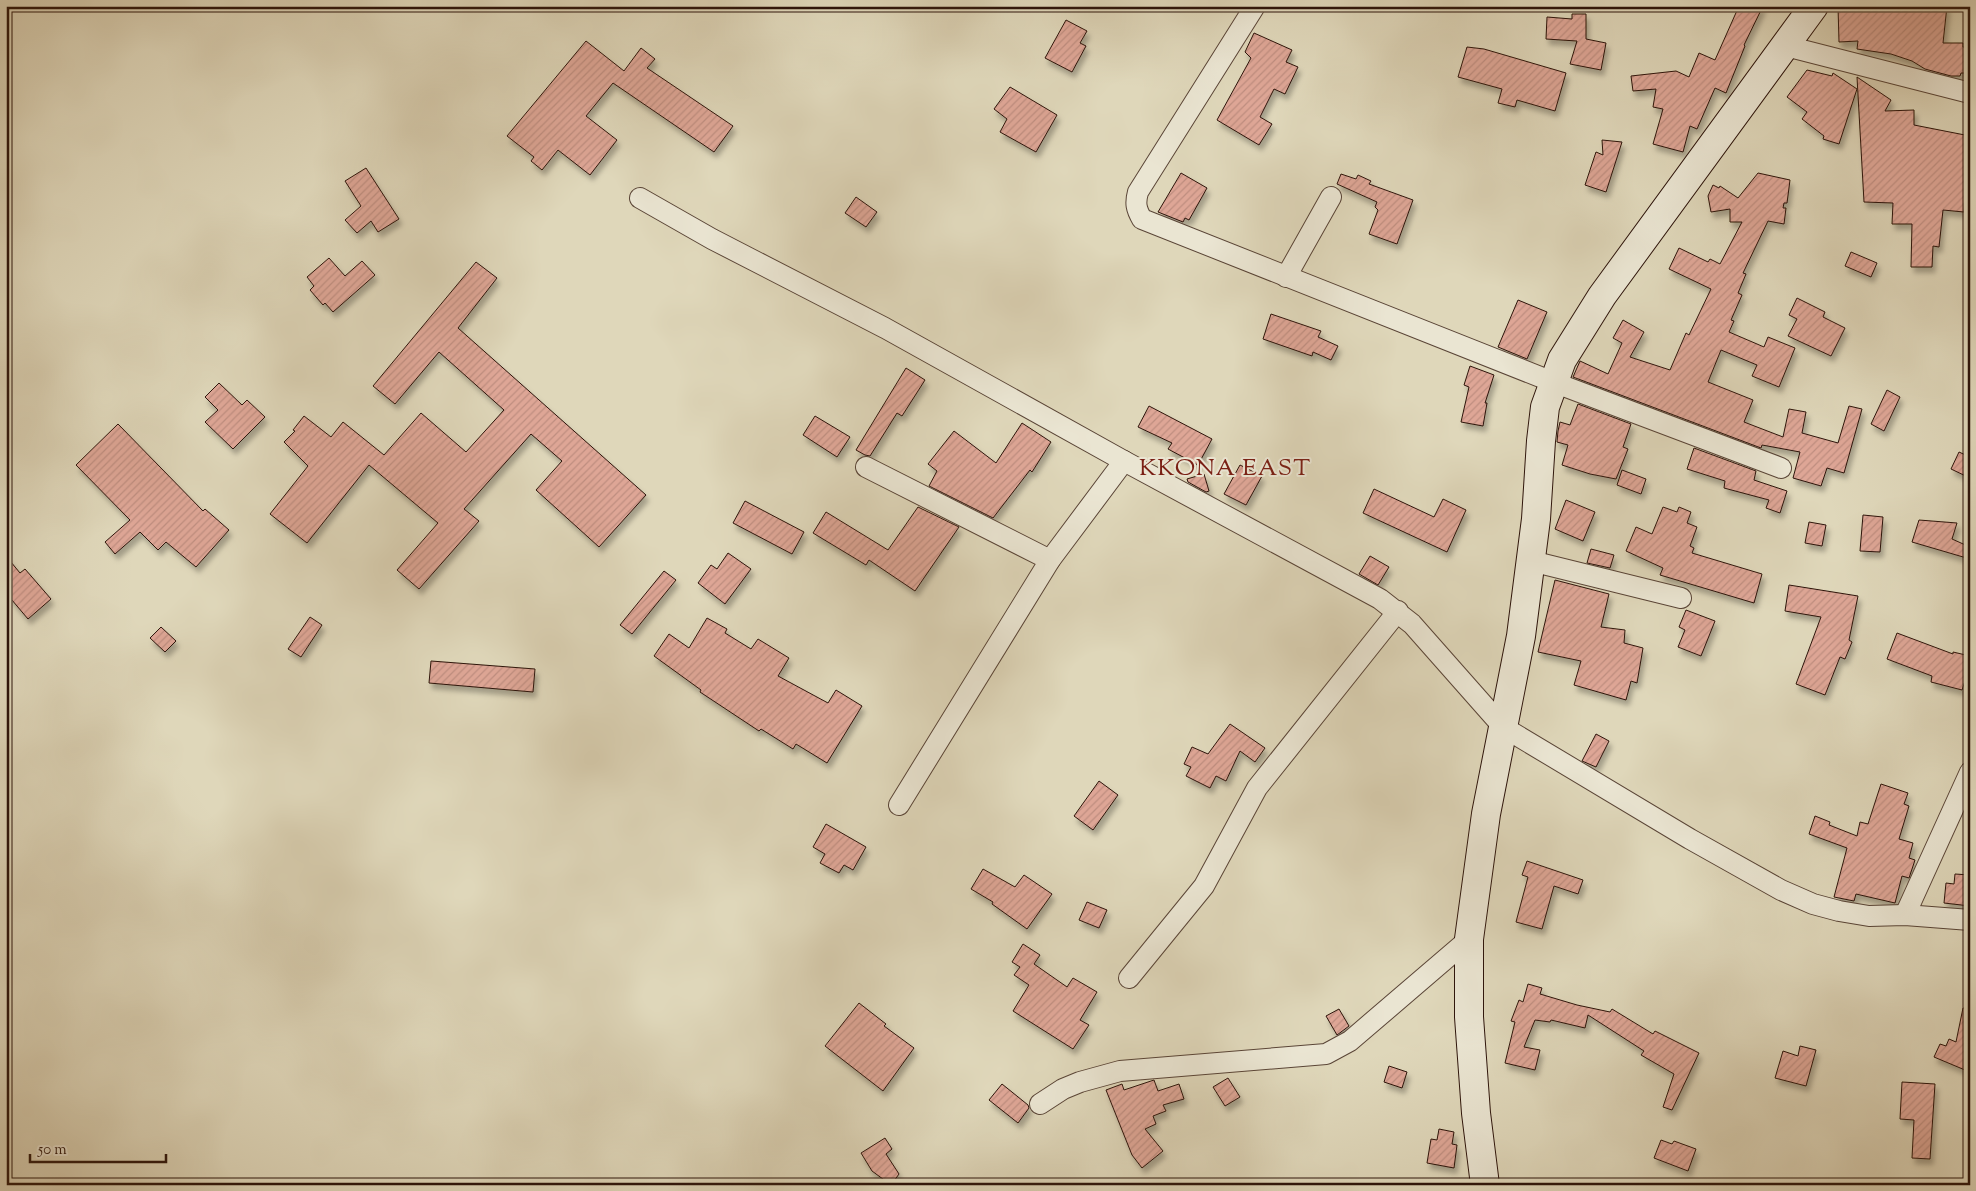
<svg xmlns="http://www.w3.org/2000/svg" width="1976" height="1191" viewBox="0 0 1976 1191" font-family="'Sorts Mill Goudy',serif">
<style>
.building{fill:url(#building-hatch);stroke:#2d140b;filter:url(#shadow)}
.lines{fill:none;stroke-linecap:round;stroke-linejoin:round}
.street-casing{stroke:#5a4537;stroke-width:22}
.secondary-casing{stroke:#2d140b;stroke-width:30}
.street{stroke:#eae5d2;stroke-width:20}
.secondary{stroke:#eae5d2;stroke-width:28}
.labels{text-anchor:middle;stroke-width:4;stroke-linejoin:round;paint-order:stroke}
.quarter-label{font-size:24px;letter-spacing:1px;fill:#7a1f14;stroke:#eae5d2}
</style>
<defs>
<pattern id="building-hatch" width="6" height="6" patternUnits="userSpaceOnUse" patternTransform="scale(1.25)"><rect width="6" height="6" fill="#dea696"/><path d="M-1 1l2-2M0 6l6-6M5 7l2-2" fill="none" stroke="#bf8e80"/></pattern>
<filter id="shadow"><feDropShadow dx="3" dy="5.5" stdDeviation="2.5" flood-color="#0004"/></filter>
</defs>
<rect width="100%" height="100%" fill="#dfd7ba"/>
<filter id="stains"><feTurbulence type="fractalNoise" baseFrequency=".004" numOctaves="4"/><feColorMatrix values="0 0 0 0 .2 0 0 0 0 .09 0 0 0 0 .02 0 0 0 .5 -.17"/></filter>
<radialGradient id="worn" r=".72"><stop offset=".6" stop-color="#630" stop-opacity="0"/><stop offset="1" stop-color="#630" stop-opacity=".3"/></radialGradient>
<g class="building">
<path d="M1739 6H1763L1744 45 1745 46 1726 93 1715 88 1697 129 1690 126 1683 152 1653 144 1663 109 1653 107 1656 89 1633 91 1631 76 1676 71 1689 77 1699 53 1715 60Z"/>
<path d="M1838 6H1947L1943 43H1963V47H1970V73H1961L1960 76H1951L1925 69 1912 61 1891 54 1857 49 1858 41 1839 42Z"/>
<path d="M1572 14H1586V39L1606 43 1601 70 1570 64 1577 41 1546 39 1547 17 1572 19Z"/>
<path d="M1066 20 1087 31 1080 43 1086 46 1072 72 1045 58Z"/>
<path d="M1254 33 1292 50 1286 62 1298 67 1285 94 1274 89 1260 117 1272 124 1259 145 1217 120 1251 58 1245 52Z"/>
<path d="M586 41 624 71 641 48 655 59 647 68 733 126 714 152 613 83 586 116 617 140 590 175 558 150 542 170 531 161 534 157 507 136Z"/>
<path d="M1467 47 1484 49 1566 73 1555 111 1517 100 1515 107 1498 103 1502 89 1458 77Z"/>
<path d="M1807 70 1832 76 1833 73 1857 89 1839 144 1823 139 1824 136 1802 119 1807 112 1787 97Z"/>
<path d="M1857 77 1891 100 1885 111 1914 110V125L1970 136V170L1966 169 1964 212 1943 210 1939 247 1933 246 1932 267H1911L1912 224H1892L1893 203 1864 202Z"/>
<path d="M1010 87 1057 115 1036 152 1000 132 1007 119 994 109Z"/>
<path d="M1602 140 1622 142 1606 192 1585 185 1596 152 1603 155Z"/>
<path d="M366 168 399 219 378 232 371 221 357 233 345 220 361 206 345 181Z"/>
<path d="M1181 173 1207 188 1189 220 1185 218 1183 222 1158 212Z"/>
<path d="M1758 173 1790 180 1787 203H1784L1783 208H1786L1784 224 1768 221 1743 273 1746 274 1738 293 1742 295 1731 320 1734 321 1729 332 1764 347 1768 337 1795 348 1779 387 1752 376 1757 365 1721 350 1708 382 1753 400 1744 422 1783 437 1789 409 1806 412 1802 433 1838 443 1849 406 1862 409 1844 473 1827 468 1821 486 1793 478 1800 452 1762 445 1761 448 1573 377 1580 361 1608 374 1622 343 1613 338 1623 320 1644 332 1630 357 1670 370 1686 333 1689 335 1711 289 1669 269 1679 248 1708 262 1710 259 1720 264 1742 222H1730V209L1711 212 1708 196 1713 185 1719 188 1720 186 1738 198Z"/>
<path d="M1341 174 1356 179 1358 175 1371 181 1369 184 1413 200 1397 244 1369 234 1378 210 1375 207 1377 202 1337 184Z"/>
<path d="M856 197 877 212 866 227 845 213Z"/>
<path d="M1851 252 1877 263 1871 277 1845 266Z"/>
<path d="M329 258 345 276 362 261 375 275 333 312 325 303 323 305 310 290 314 286 307 277Z"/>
<path d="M476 262 497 278 458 328 646 495 599 547 536 490 562 461 531 434 464 509 479 521 419 589 397 570 438 523 369 465 307 543 270 514 308 466 284 442 295 431 293 430 304 416 331 437 343 422 384 455 421 413 466 452 504 410 439 352 395 404 373 386Z"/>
<path d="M1797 298 1825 312 1823 317 1845 328 1831 356 1788 336 1797 319 1789 315Z"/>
<path d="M1518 300 1547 312 1527 359 1498 347Z"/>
<path d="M1271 314 1321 331 1318 337 1338 346 1331 360 1313 352 1312 356 1263 339Z"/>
<path d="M1470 366 1494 375 1485 403H1487L1483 426 1461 422 1469 387 1464 385Z"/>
<path d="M906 368 925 380 902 416 897 413 870 456 865 455 856 450Z"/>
<path d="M219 383 242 405 247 400 265 417 233 449 205 422 218 410 205 397Z"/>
<path d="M1887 390 1900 397 1884 431 1871 424Z"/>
<path d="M1578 404 1631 424 1623 447 1628 449 1616 479 1590 474 1562 465 1568 445 1557 442 1558 431 1560 422 1570 425Z"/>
<path d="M1149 406 1212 439 1198 465 1168 449 1172 443 1138 427Z"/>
<path d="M815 416 850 437 837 457 803 435Z"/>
<path d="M1022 423 1051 442 1032 472 1030 470 993 518 929 486 937 471 928 464 954 431 996 463Z"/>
<path d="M118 424 203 511 205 509 229 530 196 567 166 542 158 550 140 532 115 554 105 542 130 520 76 465Z"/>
<path d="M1694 448 1756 471 1754 480 1787 491 1780 513 1766 508 1769 500 1724 488 1725 481 1687 469Z"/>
<path d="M1959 452 1970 457V478L1951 469Z"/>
<path d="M1240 465 1262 476 1246 505 1224 494Z"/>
<path d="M1622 470 1646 479 1641 494 1617 485Z"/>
<path d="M1204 474 1209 491 1206 492 1188 482 1187 479Z"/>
<path d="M1374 489 1434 517 1443 499 1466 510 1447 552 1363 513Z"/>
<path d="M1566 500 1595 512 1583 541 1555 529Z"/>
<path d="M745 501 804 532 792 554 733 523Z"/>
<path d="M918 507 959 527 915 591 869 560 866 565 813 533 826 512 888 550Z"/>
<path d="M1663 507 1677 512 1679 507 1691 512 1687 523 1697 527 1690 546 1694 548 1692 553 1762 574 1754 603 1660 575 1663 568 1626 551 1636 527 1652 534Z"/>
<path d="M1863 515 1883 517 1880 552 1860 551Z"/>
<path d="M1919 520 1957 523 1952 539 1970 547V559L1912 542Z"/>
<path d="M1809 522 1826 525 1822 546 1805 543Z"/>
<path d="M1591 549 1614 555 1610 568 1587 563Z"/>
<path d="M728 553 751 569 725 604 698 583 711 565 717 569Z"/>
<path d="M6 556 20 573 25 569 51 599 28 619 6 593Z"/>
<path d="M1370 556 1389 567 1378 585 1359 574Z"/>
<path d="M664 571 676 580 632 634 620 625Z"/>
<path d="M1555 580 1609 594 1601 627 1625 630 1624 643 1643 648 1637 683 1631 681 1626 700 1574 685 1581 661 1538 652Z"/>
<path d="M1789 585 1858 596 1849 640 1852 642 1845 659 1840 657 1825 695 1796 684 1821 617 1785 611Z"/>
<path d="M1686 610 1715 621 1701 656 1678 647 1685 630 1679 627Z"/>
<path d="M310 617 322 625 301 657 288 649Z"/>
<path d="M707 618 727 629 725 633 751 649 758 639 789 658 778 676 828 703 836 690 862 706 827 763 796 744 793 749 761 729 759 731 700 692 701 690 654 656 669 634 689 648Z"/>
<path d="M161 627 176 641 165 652 150 638Z"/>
<path d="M1897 633 1953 654V652L1970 656V682L1965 681 1962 690 1931 682 1932 676 1887 659Z"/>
<path d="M431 661 535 669 533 692 429 683Z"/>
<path d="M1230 724 1265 748 1255 762 1240 751 1226 781 1216 776 1210 788 1186 776 1191 767 1184 764 1192 747 1208 754Z"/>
<path d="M1596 734 1609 741 1596 767 1582 761Z"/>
<path d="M1099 781 1118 795 1093 830 1074 816Z"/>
<path d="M1881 784 1908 793 1904 804 1909 806 1899 839 1913 843 1909 858 1915 860 1909 878 1902 876 1895 903 1856 894 1854 901 1834 897 1847 848 1809 834 1815 816 1830 822 1829 825 1857 836 1860 822 1868 824Z"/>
<path d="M826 824 866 847 853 870 844 865 839 873 820 863 825 854 813 847Z"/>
<path d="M1527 861 1583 880 1578 894 1554 886 1542 929 1516 922 1528 877 1522 875Z"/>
<path d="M983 869 1015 887 1024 875 1052 894 1027 929 992 904 993 902 971 889Z"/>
<path d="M1955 874 1970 875V906L1944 903 1946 883 1954 884Z"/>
<path d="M1087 902 1107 910 1099 928 1079 920Z"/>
<path d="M1023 944 1040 955 1034 964 1067 987 1073 978 1097 992 1080 1020 1089 1025 1073 1049 1013 1011 1029 985 1014 975 1020 967 1012 962Z"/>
<path d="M1528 984 1542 988 1540 994 1577 1005 1610 1012 1612 1009 1653 1034 1655 1031 1699 1053 1672 1110 1663 1107 1674 1074 1641 1055 1644 1051 1588 1015 1585 1028 1551 1020 1550 1022 1535 1020 1524 1047 1540 1050 1535 1070 1505 1063 1515 1022 1511 1021 1519 1000 1523 1002Z"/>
<path d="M859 1003 886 1024 884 1026 914 1048 883 1091 825 1046Z"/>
<path d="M1963 1008 1970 1009V1058L1965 1070 1934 1057 1940 1044 1946 1046 1949 1039 1956 1042Z"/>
<path d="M1339 1009 1349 1026 1337 1035 1326 1016Z"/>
<path d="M1800 1046 1816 1050 1806 1086 1775 1078 1783 1051 1798 1056Z"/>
<path d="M1389 1066 1407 1072 1402 1088 1384 1082Z"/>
<path d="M1228 1078 1240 1097 1225 1106 1213 1087Z"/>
<path d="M1154 1080 1158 1091 1179 1084 1184 1099 1163 1105 1166 1111 1153 1116 1156 1124 1145 1129 1163 1151 1142 1168 1132 1155 1106 1090 1122 1084 1124 1090Z"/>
<path d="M1902 1082 1935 1084 1930 1159 1912 1158 1914 1120 1900 1119Z"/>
<path d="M1002 1084 1028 1105 1029 1108 1018 1123 989 1100Z"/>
<path d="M1439 1129 1454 1132 1452 1144 1457 1145 1454 1168 1427 1163 1431 1139 1437 1140Z"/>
<path d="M885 1138 892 1149 886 1154 899 1174 891 1185 872 1171 861 1153Z"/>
<path d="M1661 1140 1672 1144 1674 1141 1696 1149 1688 1171 1654 1158Z"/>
</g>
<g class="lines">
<defs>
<g id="street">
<path d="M1255 6 1138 192C1135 203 1136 209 1142 219L1553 382 1781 468"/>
<path d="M1786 46 1970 93"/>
<path d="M640 198 712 239 885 328 1124 461 1380 599 1412 624 1503 727 1690 839 1781 890 1813 904 1839 911 1869 916 1905 915 1970 920"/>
<path d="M1286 277 1331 197"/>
<path d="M866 467 1050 560"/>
<path d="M1531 561 1681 598"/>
<path d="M899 805 1050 560 1124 461"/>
<path d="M1905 915 1970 772"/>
<path d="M1129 978 1204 886 1257 788 1398 611"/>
<path d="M1040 1104 1063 1089 1080 1082 1120 1071 1326 1054 1350 1041 1469 939"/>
</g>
<path id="secondary" d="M1485 1185 1476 1113 1469 1017V939L1486 814 1521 636 1536 519 1541 441 1545 407 1562 360 1602 296 1814 6"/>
</defs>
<use href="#street" class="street-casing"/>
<use href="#secondary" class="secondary-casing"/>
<use href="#street" class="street"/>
<use href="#secondary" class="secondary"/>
</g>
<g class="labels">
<g class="quarter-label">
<text x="1225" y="475">KKONA EAST</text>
</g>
</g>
<rect width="1976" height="1191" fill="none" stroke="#dfd7ba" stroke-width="25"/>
<rect x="8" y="8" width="1961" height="1176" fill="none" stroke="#2d140b" stroke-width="2.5"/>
<rect x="12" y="12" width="1951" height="1166" fill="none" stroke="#2d140b"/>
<path d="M30 1154v8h136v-8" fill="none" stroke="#2d140b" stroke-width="2.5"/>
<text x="38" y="1154" font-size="15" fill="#2d140b" stroke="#eae5d2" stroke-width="4" paint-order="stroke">50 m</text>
<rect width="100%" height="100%" filter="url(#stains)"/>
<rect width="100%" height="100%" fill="url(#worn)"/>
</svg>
